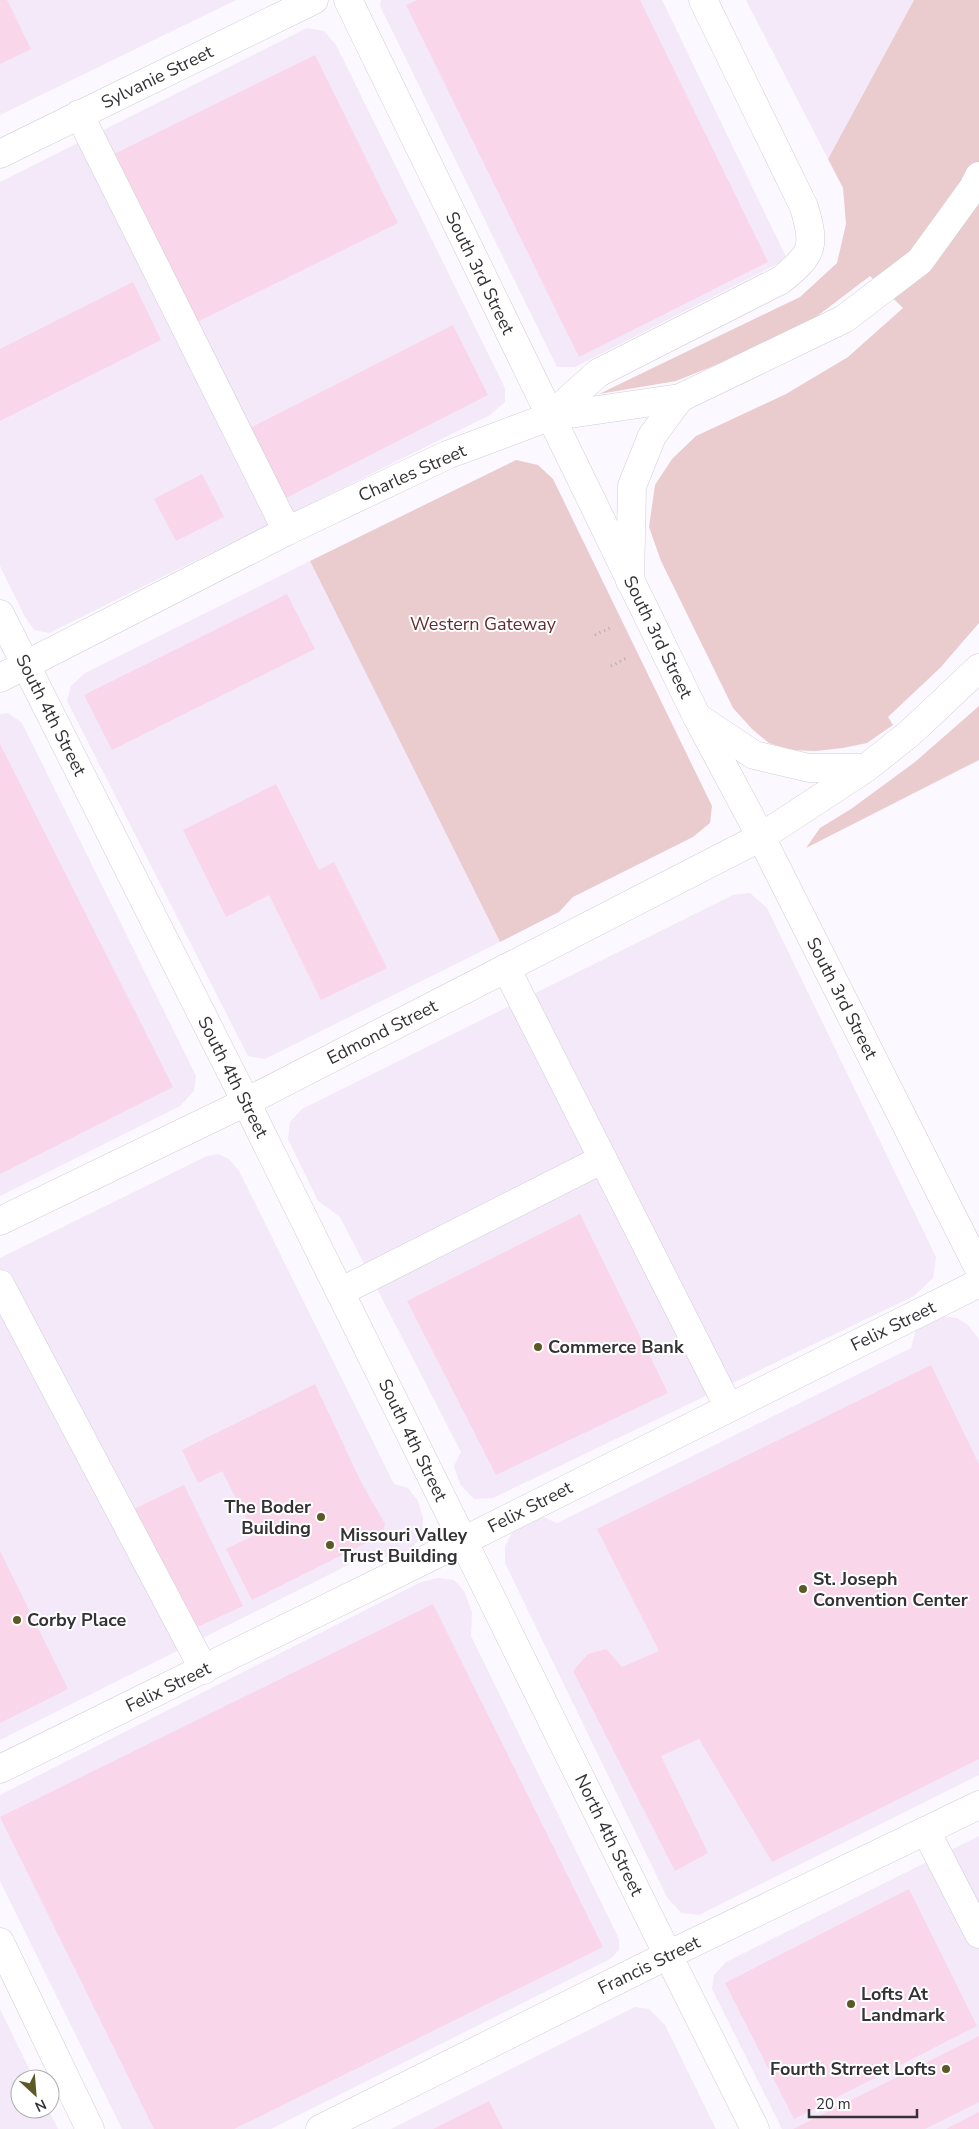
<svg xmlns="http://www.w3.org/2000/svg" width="979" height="2129" viewBox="0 0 979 2129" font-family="'Nunito Sans',sans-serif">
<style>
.built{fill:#f3e9f9}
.green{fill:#eaccce}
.building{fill:#f9d6ea}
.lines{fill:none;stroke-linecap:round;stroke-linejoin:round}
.minor-casing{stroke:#d3cdd6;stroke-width:29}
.major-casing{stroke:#d3cdd6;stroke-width:29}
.highway-casing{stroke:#d3cdd6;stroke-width:29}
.path{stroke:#b0adb2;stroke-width:3;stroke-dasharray:1 4;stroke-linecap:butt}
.minor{stroke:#fff;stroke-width:28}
.major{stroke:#fff;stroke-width:28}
.highway{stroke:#fff;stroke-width:28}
.poi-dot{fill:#5c5925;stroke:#fff;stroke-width:2}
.labels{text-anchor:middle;stroke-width:4;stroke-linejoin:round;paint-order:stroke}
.street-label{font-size:18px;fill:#343235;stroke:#fff}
.park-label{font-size:18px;fill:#602b31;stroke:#fff}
.poi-label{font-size:18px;font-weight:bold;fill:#343235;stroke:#fff;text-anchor:start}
</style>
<rect width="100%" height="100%" fill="#fcf8ff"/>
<g class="built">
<path d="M0 0H236L0 115Z"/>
<path d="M381 0H662L787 259 575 367H557L380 6Z"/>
<path d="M746 0H914L828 159Z"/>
<path d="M307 28 324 31 336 45 505 388V402L490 415 49 633 34 630 24 615 0 566V182Z"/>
<path d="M310 561 500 942 265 1059 248 1056 67 701 71 686 85 673Z"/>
<path d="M8 713 22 723 196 1076 194 1091 180 1106 0 1196V714Z"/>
<path d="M750 893 767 908 936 1257 933 1278 914 1296 493 1498 474 1499 460 1484 454 1466 461 1452 340 1217 318 1201 288 1139 290 1122 302 1109 733 895Z"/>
<path d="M218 1154 229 1159 239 1171 394 1484 408 1488 418 1501 423 1518 422 1535 413 1547 394 1558 368 1555 0 1740V1258L207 1156Z"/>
<path d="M940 1316 957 1318 968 1325 979 1339V1775L699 1915 681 1913 667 1897 505 1563V1546L513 1531 541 1516 557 1523 911 1348 916 1329Z"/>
<path d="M438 1578 454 1580 464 1591 472 1612 471 1636 619 1939V1950L610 1959 271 2129H122L0 1881V1795L421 1582Z"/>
<path d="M979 1836V2129H782L712 1989 714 1975 726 1962Z"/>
<path d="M635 2007 649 2009 665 2025 716 2129H391Z"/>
<path d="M0 2009 34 2079H20V2109H48L58 2129H0Z"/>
</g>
<g class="green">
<path d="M914 0H979V623L940 668 888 717 893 725 867 743 843 748 816 751 790 750 769 743 752 729 733 708 661 561 649 527 655 485 672 459 696 436 786 394 848 357 903 308 870 276 812 320 748 352 676 381 599 394 800 297 837 263 846 224 843 188 828 159Z"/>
<path d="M516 460 538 465 553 479 712 806 710 823 693 837 573 897 559 912 500 942 310 561Z"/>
<path d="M979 706V760L806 848 820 828 851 809 915 762Z"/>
</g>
<g class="building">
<path d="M0 0H7L31 49 0 64Z"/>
<path d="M417 0H640L768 262 579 357 406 5Z"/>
<path d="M315 55 398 223 197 322 114 154Z"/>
<path d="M133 282 161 340 0 421V349Z"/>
<path d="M453 325 488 395 286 498 250 428Z"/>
<path d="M202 474 224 517 176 541 154 499Z"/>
<path d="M287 594 315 649 112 750 84 695Z"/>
<path d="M0 744 173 1087 0 1174Z"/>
<path d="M276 784 319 870 334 862 387 968 321 1000 269 895 226 917 183 830Z"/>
<path d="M580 1214 668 1393 496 1475 407 1301Z"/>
<path d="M931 1365 979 1464V1759L772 1862 699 1739 661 1756 708 1853 675 1871 573 1671 588 1654 606 1649 622 1667 659 1651 597 1529Z"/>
<path d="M315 1384 361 1482 385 1524 382 1535 252 1600 226 1549 255 1535 222 1471 198 1483 182 1450Z"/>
<path d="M184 1485 243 1606 193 1629 134 1509Z"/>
<path d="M0 1551 68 1689 0 1723Z"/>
<path d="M433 1604 603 1947 234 2129H154L0 1817Z"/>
<path d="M909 1889 977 2026 794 2119 725 1983Z"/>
<path d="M979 2036V2102L925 2129H793Z"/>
<path d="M489 2101 503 2129H433Z"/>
<path d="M979 2112V2129H946Z"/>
</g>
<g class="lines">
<defs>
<g id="minor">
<path d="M348 0 697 717 761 837 979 1269"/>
<path d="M79 114 287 531"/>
<path d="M0 154 314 0"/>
<path d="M549 417 598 373 781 280C813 254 816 247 804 207L703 0"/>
<path d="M506 968 729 1408"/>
<path d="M0 1284 204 1670"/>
<path d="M340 1292 603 1159"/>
<path d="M0 1769 463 1541"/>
<path d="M926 1831 979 1934"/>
<path d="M0 1942 90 2129"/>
<path d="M668 1955 755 2129"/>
</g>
<g id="major">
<path d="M0 614 246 1102 668 1955"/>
<path d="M0 678 287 531 447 455 549 417"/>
<path d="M0 1221 246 1102 761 837"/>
<path d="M463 1541 979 1283"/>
<path d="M320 2129 668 1955 979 1805"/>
</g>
<g id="highway">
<path d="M549 417 680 398 844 319 920 261 973 188 979 176"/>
<path d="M630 581 632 486 652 436 680 398"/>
<path d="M697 717 754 755 809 768H866"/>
<path d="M761 837 866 768 910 733 979 668"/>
</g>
</defs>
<use href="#minor" class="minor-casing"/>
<use href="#major" class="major-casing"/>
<use href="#highway" class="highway-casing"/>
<g class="path">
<path d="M595 635 612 627"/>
<path d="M611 666 627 658"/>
</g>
<use href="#minor" class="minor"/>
<use href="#major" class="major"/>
<use href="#highway" class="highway"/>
</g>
<g class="poi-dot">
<circle cx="538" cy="1347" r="5"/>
<circle cx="321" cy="1517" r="5"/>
<circle cx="330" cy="1545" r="5"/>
<circle cx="803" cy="1589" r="5"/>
<circle cx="17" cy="1620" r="5"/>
<circle cx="851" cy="2004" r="5"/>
<circle cx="946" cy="2069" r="5"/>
</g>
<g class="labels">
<g class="street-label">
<text transform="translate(157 77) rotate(-26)" y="6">Sylvanie Street</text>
<text transform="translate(480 273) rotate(64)" y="6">South 3rd Street</text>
<text transform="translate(412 473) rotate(-24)" y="6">Charles Street</text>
<text transform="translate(658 637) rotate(64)" y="6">South 3rd Street</text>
<text transform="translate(51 715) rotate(63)" y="6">South 4th Street</text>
<text transform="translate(842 998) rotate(63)" y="6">South 3rd Street</text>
<text transform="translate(382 1032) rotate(-27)" y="6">Edmond Street</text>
<text transform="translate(233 1077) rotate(63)" y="6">South 4th Street</text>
<text transform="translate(893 1326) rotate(-26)" y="6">Felix Street</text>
<text transform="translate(413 1440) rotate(64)" y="6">South 4th Street</text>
<text transform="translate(530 1507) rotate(-27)" y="6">Felix Street</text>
<text transform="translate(168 1687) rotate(-26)" y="6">Felix Street</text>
<text transform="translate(609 1835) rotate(64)" y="6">North 4th Street</text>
<text transform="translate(649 1965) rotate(-26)" y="6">Francis Street</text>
</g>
<g class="park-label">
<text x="483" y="630">Western Gateway</text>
</g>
<g class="poi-label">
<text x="548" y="1353">Commerce Bank</text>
<text x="311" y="1513" text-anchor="end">The Boder<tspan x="311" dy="21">Building</tspan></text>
<text x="340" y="1541">Missouri Valley<tspan x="340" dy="21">Trust Building</tspan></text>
<text x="813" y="1585">St. Joseph<tspan x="813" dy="21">Convention Center</tspan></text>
<text x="27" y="1626">Corby Place</text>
<text x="861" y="2000">Lofts At<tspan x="861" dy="21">Landmark</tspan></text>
<text x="936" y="2075" text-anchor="end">Fourth Strreet Lofts</text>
</g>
</g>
<g transform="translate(35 2094) rotate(154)"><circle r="24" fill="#ffffff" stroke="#aeadae"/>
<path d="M0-4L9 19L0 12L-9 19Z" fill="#5c5925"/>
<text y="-8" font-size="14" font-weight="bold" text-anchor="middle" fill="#343235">N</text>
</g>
<path d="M809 2109v8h108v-8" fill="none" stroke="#343235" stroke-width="2.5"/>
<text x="816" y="2109" font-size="15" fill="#343235" stroke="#ffffff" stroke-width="4" paint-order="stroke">20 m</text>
</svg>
